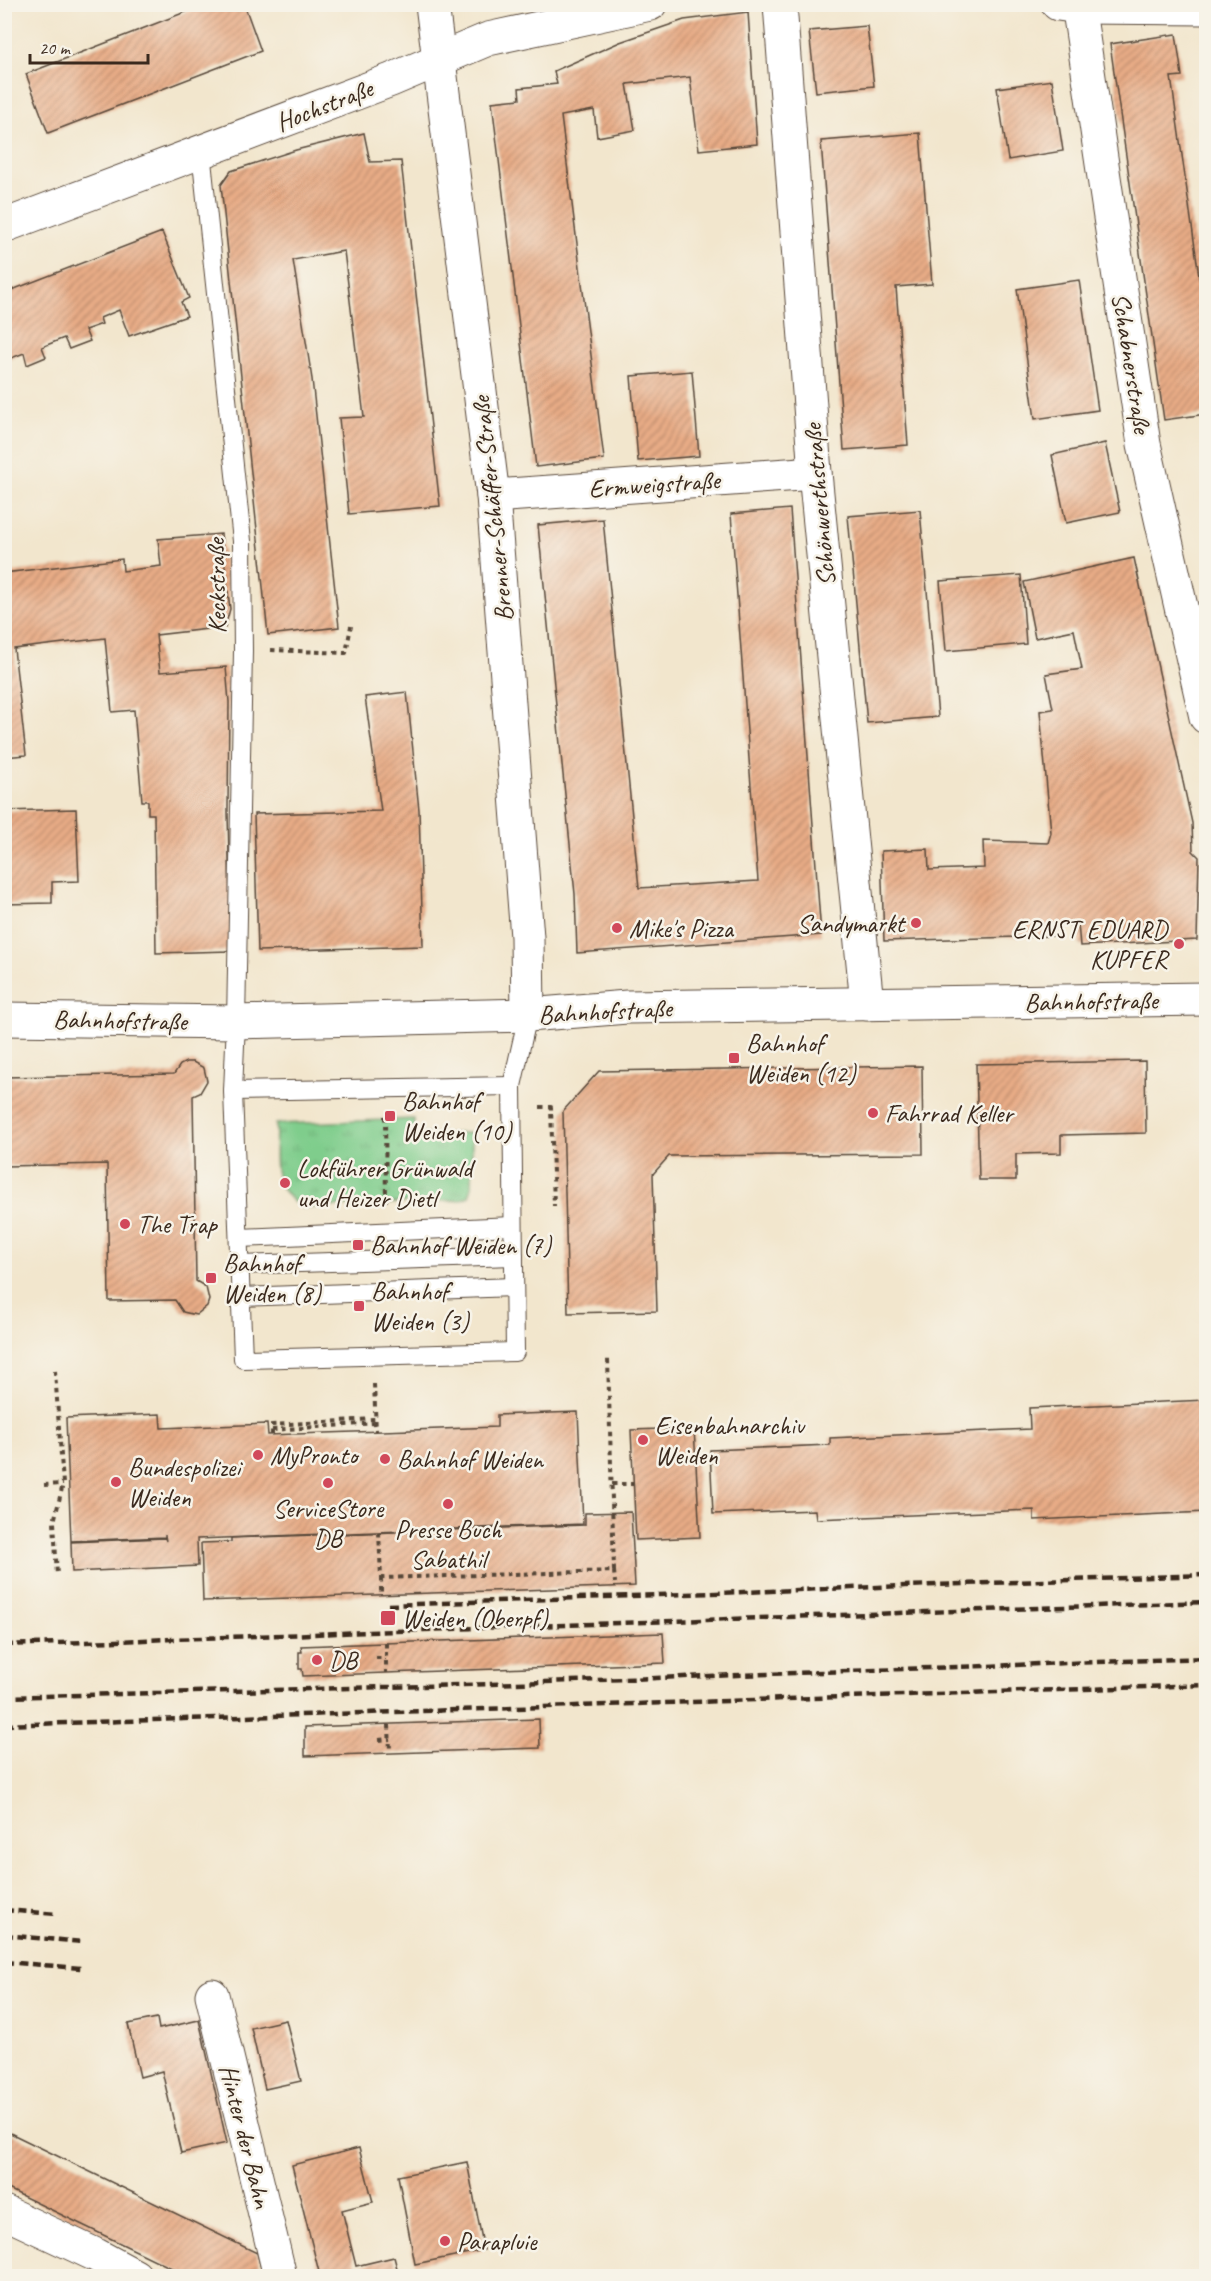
<svg xmlns="http://www.w3.org/2000/svg" width="1211" height="2281" viewBox="0 0 1211 2281" font-family="Caveat,sans-serif">
<style>
.grass{fill:url(#grass-tufts);stroke:#5d7c55;stroke-width:1.5}
.building{fill:url(#building-hatch)}
.lines{fill:none;stroke-linecap:round;stroke-linejoin:round}
.lane-casing{stroke:#564638;stroke-width:20}
.street-casing{stroke:#564638;stroke-width:35}
.secondary-casing{stroke:#564638;stroke-width:35}
.path{stroke:#564638;stroke-width:4;stroke-dasharray:4.5 4.5;stroke-linecap:butt}
.lane{stroke:#fff;stroke-width:18}
.street{stroke:#fff;stroke-width:33}
.secondary{stroke:#fff;stroke-width:33}
.rail{stroke:#3b2a1e;stroke-width:4.5;stroke-dasharray:9 4.5;stroke-linecap:butt}
.poi-dot{fill:#d1495b;stroke:#f7f3e8;stroke-width:2}
.labels{text-anchor:middle;stroke-width:5;stroke-linejoin:round;paint-order:stroke}
.street-label{font-size:26px;fill:#3b2a1e;stroke:#f7f3e8}
.poi-label{font-size:26px;fill:#3b2a1e;stroke:#f7f3e8;text-anchor:start}
</style>
<defs>
<pattern id="grass-tufts" width="24" height="20" patternUnits="userSpaceOnUse" patternTransform="scale(1.5)"><rect width="24" height="20" fill="#7fcd8c"/><path d="M3 7l-1-3M5 7V3M7 7l1-3M15 17l-1-3M17 17v-4M19 17l1-3" fill="none" stroke="#6fb078"/></pattern>
<pattern id="building-hatch" width="6" height="6" patternUnits="userSpaceOnUse" patternTransform="scale(1.5)"><rect width="6" height="6" fill="#e8ac86"/><path d="M-1 1l2-2M0 6l6-6M5 7l2-2" fill="none" stroke="#bd8c6d"/></pattern>
</defs>
<rect width="100%" height="100%" fill="#f7f3e8"/>
<filter id="ink" filterUnits="userSpaceOnUse"><feTurbulence type="fractalNoise" baseFrequency=".0167" numOctaves="2"/><feDisplacementMap in="SourceGraphic" scale="12" xChannelSelector="R" yChannelSelector="G"/><feConvolveMatrix kernelMatrix="1 2 1 2 8 2 1 2 1" color-interpolation-filters="sRGB"/></filter>
<filter id="wash" filterUnits="userSpaceOnUse"><feTurbulence type="fractalNoise" baseFrequency=".008" numOctaves="4" result="noise"/><feDisplacementMap in="SourceGraphic" scale="24" xChannelSelector="R" yChannelSelector="G"/><feGaussianBlur stdDeviation="1.35" result="paint"/><feColorMatrix in="noise" values="0 0 0 0 0 0 0 0 0 0 0 0 0 0 0 0 0 1.4 0 .05"/><feComposite in="paint" operator="in"/></filter>
<g filter="url(#wash)">
<rect width="100%" height="100%" fill="#f2e6cd"/>
<path class="grass" d="M414 1119V1134L472 1133V1186L469 1196 461 1200 303 1208C268 1188 276 1159 276 1124Z"/>
<g id="blocks">
<g class="building">
<path d="M206 4H244L261 51 48 133 26 74Z"/>
<path d="M748 12 757 144 699 150 690 77 627 84 635 130 597 137 594 110 561 116 604 459 536 467 492 102 520 99 519 88 557 84 554 71 620 42 684 20Z"/>
<path d="M867 26 874 86 816 92 809 31Z"/>
<path d="M1176 34 1182 76 1171 77 1206 326V414L1164 420 1110 44Z"/>
<path d="M1052 80 1063 151 1008 160 997 88Z"/>
<path d="M364 133 370 162 401 161 440 506 349 514 339 418 364 417 344 251 293 260 312 379 339 627 268 635 221 185 231 171 296 150Z"/>
<path d="M920 133 932 284 896 287 908 445 844 450 821 141Z"/>
<path d="M162 232 189 298 181 302 187 316 129 336 119 310 100 318 102 324 85 330 90 341 69 349 64 338 42 347 46 357 27 365 24 353 4 361V293Z"/>
<path d="M1079 280 1098 410 1035 419 1017 289Z"/>
<path d="M692 371 699 456 638 461 631 376Z"/>
<path d="M1105 443 1120 512 1066 523 1052 455Z"/>
<path d="M790 509 821 935 577 953 575 894 538 525 603 519 639 888 758 881 731 514Z"/>
<path d="M920 510 938 717 867 723 848 516Z"/>
<path d="M221 534 230 609 225 627 156 635 160 672 226 667 229 702 228 812 231 951 156 953 154 814H148V801H142L134 710 112 712 105 638 14 649 26 755 4 757V573L122 559 123 571 161 566 158 539Z"/>
<path d="M1134 558 1192 823 1193 851 1199 857 1197 940 1080 946 1078 924 1050 926 1052 936 884 941 881 851 928 849 929 870 984 868 983 841 1048 843 1051 833 1040 711 1053 709 1046 674 1082 669 1074 630 1035 638 1024 582Z"/>
<path d="M1021 575 1026 644 946 651 940 581Z"/>
<path d="M407 692 419 810 423 946 258 951 254 814 381 811 365 697Z"/>
<path d="M76 809 79 881 52 882V903L4 904V811Z"/>
<path d="M1145 1061 1146 1133 1061 1135V1153L1016 1154V1180H979L976 1064Z"/>
<path d="M186 1062H193L204 1068 207 1081 200 1093 193 1096 196 1281 206 1287 209 1300 207 1306 196 1315 183 1312 175 1300 109 1301 107 1164 4 1166V1077L174 1074 180 1065Z"/>
<path d="M922 1066 923 1154 669 1156 653 1174 657 1311 568 1313 563 1111 599 1071Z"/>
<path d="M1206 1400V1512L1034 1520V1510L816 1519 815 1510 713 1514 710 1450 830 1445V1438L1030 1429 1029 1408Z"/>
<path d="M578 1412 583 1524 197 1539 198 1566 72 1572 71 1542 165 1538 166 1541 165 1535V1537L71 1541 66 1418 160 1414 161 1428 267 1424 268 1435 497 1427V1415Z"/>
<path d="M694 1428 700 1537 636 1540 631 1430Z"/>
<path d="M631 1512 635 1586 203 1601 201 1543 231 1542V1538L585 1525V1513Z"/>
<path d="M663 1633 665 1663 303 1676 302 1669H299V1652H302L301 1646Z"/>
<path d="M539 1719 540 1748 305 1756V1727Z"/>
<path d="M157 2018 159 2029 199 2020 227 2143 181 2153 162 2071 140 2077 128 2024Z"/>
<path d="M286 2020 301 2081 265 2089 251 2028Z"/>
<path d="M4 2130 257 2253 263 2276H188L4 2187Z"/>
<path d="M359 2148 373 2202 342 2210 356 2266 394 2257 399 2276H320L292 2165Z"/>
<path d="M467 2162 484 2250 415 2264 398 2176Z"/>
</g>
</g>
</g>
<g filter="url(#ink)">
<use href="#blocks" fill-opacity="0" stroke="#564638" stroke-width="1.5"/>
<g class="lines">
<defs>
<g id="lane">
<path d="M201 151 242 541 243 651 236 1022 233 1091 243 1359 515 1352 512 1086 528 1015"/>
<path d="M233 1091 512 1086"/>
<path d="M239 1238 513 1226"/>
<path d="M240 1265 514 1256"/>
<path d="M241 1297 514 1287"/>
</g>
<g id="street">
<path d="M780 4 815 473 867 1004"/>
<path d="M1058 4 1079 7 1206 8"/>
<path d="M1078 4 1144 444 1206 717"/>
<path d="M4 226 391 80 488 39 650 4"/>
<path d="M493 496 815 473"/>
<path d="M212 1995 280 2276"/>
<path d="M4 2212 96 2255 135 2276"/>
</g>
<g id="secondary">
<path d="M432 4 493 496 527 937 528 1015"/>
<path d="M4 1019 236 1022 528 1015 627 1007 1206 999"/>
</g>
</defs>
<use href="#lane" class="lane-casing"/>
<use href="#street" class="street-casing"/>
<use href="#secondary" class="secondary-casing"/>
<g class="path">
<path d="M271 650 346 653 351 626"/>
<path d="M540 1107H551L554 1206"/>
<path d="M385 1116 386 1202"/>
<path d="M55 1371 63 1484 54 1522 57 1576"/>
<path d="M374 1384 376 1431"/>
<path d="M272 1430 376 1423"/>
<path d="M272 1435V1425L375 1419"/>
<path d="M612 1484H634"/>
<path d="M44 1485 63 1484"/>
<path d="M379 1532 381 1578 614 1571 608 1359"/>
<path d="M614 1571 615 1583"/>
<path d="M381 1578V1592"/>
<path d="M386 1643V1673"/>
<path d="M376 1658H386"/>
<path d="M389 1725 390 1752"/>
<path d="M379 1740 390 1739"/>
</g>
<use href="#lane" class="lane"/>
<use href="#street" class="street"/>
<use href="#secondary" class="secondary"/>
<g class="rail">
<path d="M388 1605 1206 1575"/>
<path d="M4 1645 1206 1602"/>
<path d="M4 1697 463 1685 1206 1658"/>
<path d="M4 1725 1206 1685"/>
<path d="M4 1910 57 1914"/>
<path d="M4 1935 82 1942"/>
<path d="M4 1962 81 1968"/>
</g>
</g>
</g>
<g class="poi-dot">
<circle cx="916" cy="923" r="6"/>
<circle cx="617" cy="928" r="6"/>
<circle cx="1179" cy="944" r="6"/>
<rect x="728" y="1052" width="12" height="12" rx="3"/>
<circle cx="873" cy="1113" r="6"/>
<rect x="384" y="1110" width="12" height="12" rx="3"/>
<circle cx="285" cy="1183" r="6"/>
<circle cx="125" cy="1224" r="6"/>
<rect x="352" y="1239" width="12" height="12" rx="3"/>
<rect x="205" y="1272" width="12" height="12" rx="3"/>
<rect x="353" y="1300" width="12" height="12" rx="3"/>
<circle cx="643" cy="1440" r="6"/>
<circle cx="258" cy="1455" r="6"/>
<circle cx="385" cy="1459" r="6"/>
<circle cx="116" cy="1482" r="6"/>
<circle cx="328" cy="1483" r="6"/>
<circle cx="448" cy="1504" r="6"/>
<rect x="380" y="1610" width="16" height="16" rx="3"/>
<circle cx="317" cy="1660" r="6"/>
<circle cx="445" cy="2241" r="6"/>
</g>
<g class="labels">
<g class="street-label">
<text transform="translate(324 105) rotate(-21)" y="9">Hochstraße</text>
<text transform="translate(1132 363) rotate(81)" y="9">Schabnerstraße</text>
<text transform="translate(654 484) rotate(-4)" y="9">Ermweigstraße</text>
<text transform="translate(819 505) rotate(-95)" y="9">Schönwerthstraße</text>
<text transform="translate(492 509) rotate(-96)" y="9">Brenner-Schäffer-Straße</text>
<text transform="translate(216 586) rotate(-91)" y="9">Keckstraße</text>
<text transform="translate(1091 1001) rotate(-1)" y="9">Bahnhofstraße</text>
<text transform="translate(605 1011) rotate(-3)" y="9">Bahnhofstraße</text>
<text transform="translate(120 1020) rotate(1)" y="9">Bahnhofstraße</text>
<text transform="translate(246 2136) rotate(76)" y="9">Hinter der Bahn</text>
</g>
<g class="poi-label">
<text x="904" y="932" text-anchor="end">Sandymarkt</text>
<text x="629" y="937">Mike's Pizza</text>
<text x="1167" y="938" text-anchor="end">ERNST EDUARD<tspan x="1167" dy="30">KUPFER</tspan></text>
<text x="746" y="1052">Bahnhof<tspan x="746" dy="30">Weiden (12)</tspan></text>
<text x="402" y="1110">Bahnhof<tspan x="402" dy="30">Weiden (10)</tspan></text>
<text x="885" y="1122">Fahrrad Keller</text>
<text x="297" y="1177">Lokführer Grünwald<tspan x="297" dy="30">und Heizer Dietl</tspan></text>
<text x="137" y="1233">The Trap</text>
<text x="370" y="1254">Bahnhof Weiden (7)</text>
<text x="223" y="1272">Bahnhof<tspan x="223" dy="30">Weiden (8)</tspan></text>
<text x="371" y="1300">Bahnhof<tspan x="371" dy="30">Weiden (3)</tspan></text>
<text x="655" y="1434">Eisenbahnarchiv<tspan x="655" dy="30">Weiden</tspan></text>
<text x="270" y="1464">MyPronto</text>
<text x="397" y="1468">Bahnhof Weiden</text>
<text x="128" y="1476">Bundespolizei<tspan x="128" dy="30">Weiden</tspan></text>
<text x="328" y="1517" text-anchor="middle">ServiceStore<tspan x="328" dy="30">DB</tspan></text>
<text x="448" y="1538" text-anchor="middle">Presse Buch<tspan x="448" dy="30">Sabathil</tspan></text>
<text x="402" y="1627">Weiden (Oberpf)</text>
<text x="329" y="1669">DB</text>
<text x="457" y="2250">Parapluie</text>
</g>
</g>
<rect width="1211" height="2281" fill="none" stroke="#f7f3e8" stroke-width="24"/>
<path d="M30 54v9h118v-9" fill="none" stroke="#3b2a1e" stroke-width="3"/>
<text x="39" y="54" font-size="18" fill="#3b2a1e" stroke="#f7f3e8" stroke-width="4.5" paint-order="stroke">20 m</text>
</svg>
